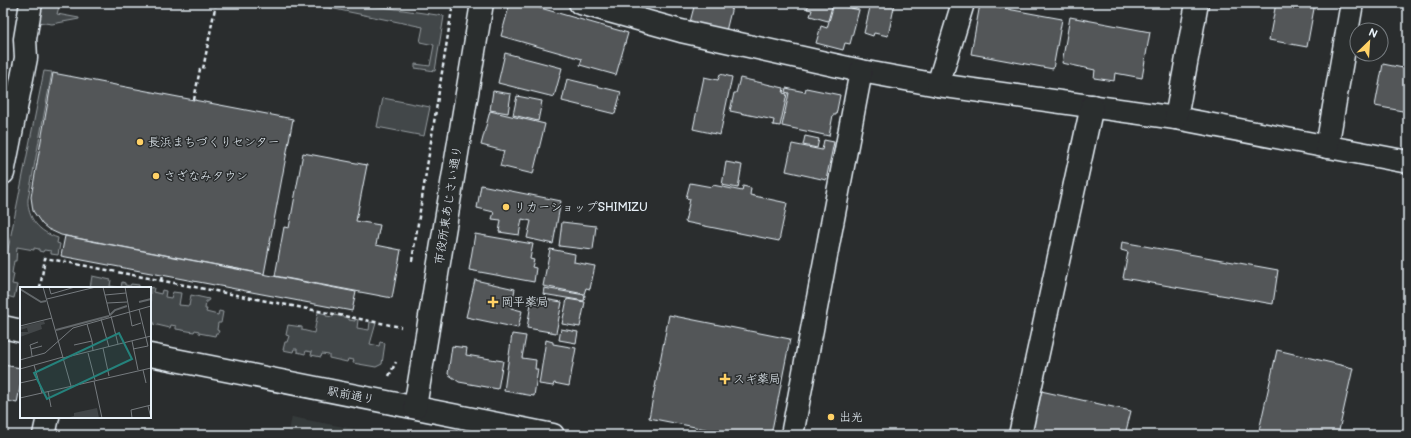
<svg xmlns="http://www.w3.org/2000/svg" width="1411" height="438" viewBox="0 0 1411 438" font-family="'Balsamiq Sans','Klee One',sans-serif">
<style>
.built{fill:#363a3b}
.green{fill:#424648;stroke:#959ca0}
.building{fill:#535759;stroke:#e8f1f8}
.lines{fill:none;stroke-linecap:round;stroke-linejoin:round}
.street-casing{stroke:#e8f1f8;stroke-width:25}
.secondary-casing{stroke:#e8f1f8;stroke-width:25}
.path{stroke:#e8f1f8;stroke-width:2.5;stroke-dasharray:4 3;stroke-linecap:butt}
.street{stroke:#2a2d2e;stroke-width:22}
.secondary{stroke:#2a2d2e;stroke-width:22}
.poi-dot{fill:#ffd166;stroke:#2a2d2e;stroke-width:1.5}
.labels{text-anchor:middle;stroke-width:3;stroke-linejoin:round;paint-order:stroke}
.poi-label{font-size:12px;fill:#e8f1f8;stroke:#2a2d2e;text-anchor:start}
.street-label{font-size:12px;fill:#e8f1f8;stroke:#2a2d2e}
.inset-river{fill:none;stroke:#63686b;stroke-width:2}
.inset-road{fill:none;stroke:#767b7f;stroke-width:1}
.view{fill:#25827c;fill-opacity:0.15;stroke:#25827c;stroke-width:2}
.inset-edge{fill:none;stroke:#e8f1f8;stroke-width:2}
</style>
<rect width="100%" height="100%" fill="#2a2d2e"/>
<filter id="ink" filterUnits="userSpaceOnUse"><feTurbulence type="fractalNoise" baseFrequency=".025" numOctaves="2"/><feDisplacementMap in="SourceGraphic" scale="8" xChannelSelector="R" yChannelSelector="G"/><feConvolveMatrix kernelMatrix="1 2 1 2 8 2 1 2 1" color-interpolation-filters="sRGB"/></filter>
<g filter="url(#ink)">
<path class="built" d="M292 417 384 435H288Z"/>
<g class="green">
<path d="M40 3H60L57 14 79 18V19L52 24 37 22Z"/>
<path d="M305 3H355L444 16 435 71 415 68V64L430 66 434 45 420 42 423 27Z"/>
<path d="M44 71 52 72 28 199C27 218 39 232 58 238L57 243 60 244 58 255 51 254V251L44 250 43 252 39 251V249L34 248V250L17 247 16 261H14L12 273 14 274 12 284 17 285 14 298 3 295V274Z"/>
<path d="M383 98 430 107 424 136 377 127Z"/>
<path d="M92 276 111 280 110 286 119 288H90Z"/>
<path d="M122 282 125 283V285L130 286 131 284 139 285V288H121Z"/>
<path d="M147 287 154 288 153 292 161 294 162 290 166 291 165 297 171 298 173 292 181 293 179 305 189 306 191 295 209 299 208 301H206L205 309H207L206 312 218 315 219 311 223 312 221 323H218L217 330 219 331 218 333H216L215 336 199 333V331L195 330 194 332 176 329V326L171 325 170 328 153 324V321H150V288Z"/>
<path d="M318 312 326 314V316L333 317 334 315 349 318V320L355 321V319L358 320 357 328 369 330 370 322 376 323 370 344 379 346 380 342 385 343 382 364 376 367 353 363 354 360 348 359 347 362 329 358V355L322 354 321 357 311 355 312 352 306 351 305 354 297 352V349H294L293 352 283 350 285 342H287L289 336 286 335 288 325 302 327V330L314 333Z"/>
</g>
<g class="building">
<path d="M510 3H523L628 33 616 75 580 65 582 59 501 36Z"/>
<path d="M695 3H733L726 31 690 22Z"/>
<path d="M809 3H833L828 21 810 16 812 10 807 9Z"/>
<path d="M871 3H895L888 36 874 33 873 36 864 33Z"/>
<path d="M1276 3H1315L1307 47 1269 40Z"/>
<path d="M834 4 859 10 850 44 845 43 843 50 816 43 821 26 827 28Z"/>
<path d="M980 4 1062 19 1053 69 971 54Z"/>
<path d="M1070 17 1150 32 1142 78 1115 73 1114 81 1094 78 1095 70 1062 63Z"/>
<path d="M505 53 562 68 554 97 498 83Z"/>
<path d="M1383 64 1408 69V112L1375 106Z"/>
<path d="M53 73 293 119 264 274 61 235 48 229 42 224 33 211 31 197Z"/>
<path d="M720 74 732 77 720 135 693 129 704 77 718 80Z"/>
<path d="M740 78 784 88 783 93 787 94 780 126 773 125 774 120 730 111 734 93H736Z"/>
<path d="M567 79 621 92 615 114 562 101Z"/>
<path d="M786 88 805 92 806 88 840 95 836 115H833L829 136 782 126 789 93 785 92Z"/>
<path d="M493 91 511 94 508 113 490 110Z"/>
<path d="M517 96 542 101 538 121 513 115Z"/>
<path d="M490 111 545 124 533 174 500 166 504 151 481 145Z"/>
<path d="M805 136 819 139 817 148 803 145Z"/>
<path d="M824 140 834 142 826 180 786 171 792 144 822 150Z"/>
<path d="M303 153 367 165 356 221 380 225 376 245 401 250 392 298 275 276 284 227 289 228Z"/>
<path d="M726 162 742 165 738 188 722 185Z"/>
<path d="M690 183 712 187 713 185 742 191 743 186 751 188 750 195 787 203 779 241 685 222 690 199 686 198Z"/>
<path d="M481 185 561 201 553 244 527 238 531 221 522 219 519 235 499 232 501 220 492 219 494 212 477 208Z"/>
<path d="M562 222 596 226 593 250 559 246Z"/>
<path d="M475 234 533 244 530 259 534 260 532 267 536 268 534 282 469 270Z"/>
<path d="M65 236 356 292 352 311 61 256Z"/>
<path d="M1122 242 1278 270 1273 304 1123 278 1128 252 1121 250Z"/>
<path d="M550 249 575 254 574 262 595 266 590 289 586 288 584 294 543 286Z"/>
<path d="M475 280 515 289 511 308 522 311 518 328 466 317Z"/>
<path d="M544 288 585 295 584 301 543 294Z"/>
<path d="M532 297 562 302 556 333 527 328Z"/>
<path d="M567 299 585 302 580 327 562 324Z"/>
<path d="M669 315 790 339 771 435H736L649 418Z"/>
<path d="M561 329 578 332 576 343 559 340Z"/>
<path d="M512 334 526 336 522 358 536 360 535 369H538L534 396 504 391Z"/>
<path d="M546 340 553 342V344L576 348 569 386 554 383 553 386 539 384Z"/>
<path d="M452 346 467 348 466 355 503 361 498 389 459 382 448 374Z"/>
<path d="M1277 350 1353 368 1338 435H1258Z"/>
<path d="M3 365 21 368V382L17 403 3 400Z"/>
<path d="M1041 391 1131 411 1125 435H1059L1033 429Z"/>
</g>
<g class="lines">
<defs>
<g id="street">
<path d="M580 3 681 31 861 71 938 85 1176 118 1408 162"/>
<path d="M938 85 963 3"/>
<path d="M1176 118 1197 3"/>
<path d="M1327 147 1352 3"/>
<path d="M3 173 26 58 25 39 31 3"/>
<path d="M44 435 48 417"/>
<path d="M792 435 861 71"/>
<path d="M1020 435 1092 106"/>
</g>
<g id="secondary">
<path d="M3 327 21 331"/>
<path d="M150 355 553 435"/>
<path d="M415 407 482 3"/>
</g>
</defs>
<use href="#street" class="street-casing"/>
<use href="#secondary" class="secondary-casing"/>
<g class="path">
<path d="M194 100 200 69H203L216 3"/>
<path d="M412 261 453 3"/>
<path d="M161 281 162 275"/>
<path d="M40 288 45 258 401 327"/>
<path d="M389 376 396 362"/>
</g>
<use href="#street" class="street"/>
<use href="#secondary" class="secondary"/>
</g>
</g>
<g class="poi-dot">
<circle cx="140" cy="142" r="4"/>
<circle cx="156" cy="176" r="4"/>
<circle cx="506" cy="207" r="4"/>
<path d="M491 296h4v4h4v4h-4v4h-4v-4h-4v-4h4z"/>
<path d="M723 373h4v4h4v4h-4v4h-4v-4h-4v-4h4z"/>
<circle cx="831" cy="417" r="4"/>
</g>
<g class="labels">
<g class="poi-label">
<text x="148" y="146">長浜まちづくりセンター</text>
<text x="164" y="180">さざなみタウン</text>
<text x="514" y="211">リカーショップSHIMIZU</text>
<text x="501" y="306">岡平薬局</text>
<text x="733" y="383">スギ薬局</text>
<text x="839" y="421">出光</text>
</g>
<g class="street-label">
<text transform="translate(448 205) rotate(-81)" y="4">市役所東あじさい通り</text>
<text transform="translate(351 395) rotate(11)" y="4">駅前通り</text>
</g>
</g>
<g transform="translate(20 287)">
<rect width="131" height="131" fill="#2a2d2e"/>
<path d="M24 34 25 37 21 38 22 42 0 50V45H8L7 41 0 43V40ZM77 121 79 131H46L54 129V126Z" fill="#424648"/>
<path class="inset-river" d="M0 2 21 15 26 14M119 15 131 12M90 28 95 23 107 19M36 43 89 29"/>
<path class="inset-road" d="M23 0 51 99M29 0 31 7 55 0M83 0 90 29M105 0 112 39 121 36M85 8 106 6M27 12 76 0M87 16 107 15M91 29 98 57M81 32 89 60M67 37 72 54M0 39 32 31M112 54 118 83M54 58 72 54 73 64M83 61 89 89M11 62 10 58 18 55M113 62 128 59 119 22M68 66 75 93M12 69 11 62 22 59M43 71 131 49M0 73 25 66 53 41 131 19M14 78 22 106M0 82 43 70M123 83 126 96M74 94 82 131M0 96 18 92M28 104 31 120M0 111 131 81M128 119 131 131M112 131 111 123 131 118"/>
<path class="view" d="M99 46 112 72 27 112 14 86Z"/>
<rect width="131" height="131" class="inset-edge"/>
</g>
<rect width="1411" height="438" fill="none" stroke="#2a2d2e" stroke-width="16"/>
<rect x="8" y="8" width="1395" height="422" fill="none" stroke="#e8f1f8" stroke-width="1.5" filter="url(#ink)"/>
<g transform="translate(1369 42) rotate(25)"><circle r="19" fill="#2a2d2e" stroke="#767b7f"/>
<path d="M0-3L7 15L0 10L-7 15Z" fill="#ffd166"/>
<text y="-6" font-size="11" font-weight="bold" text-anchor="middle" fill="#e8f1f8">N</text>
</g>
</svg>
